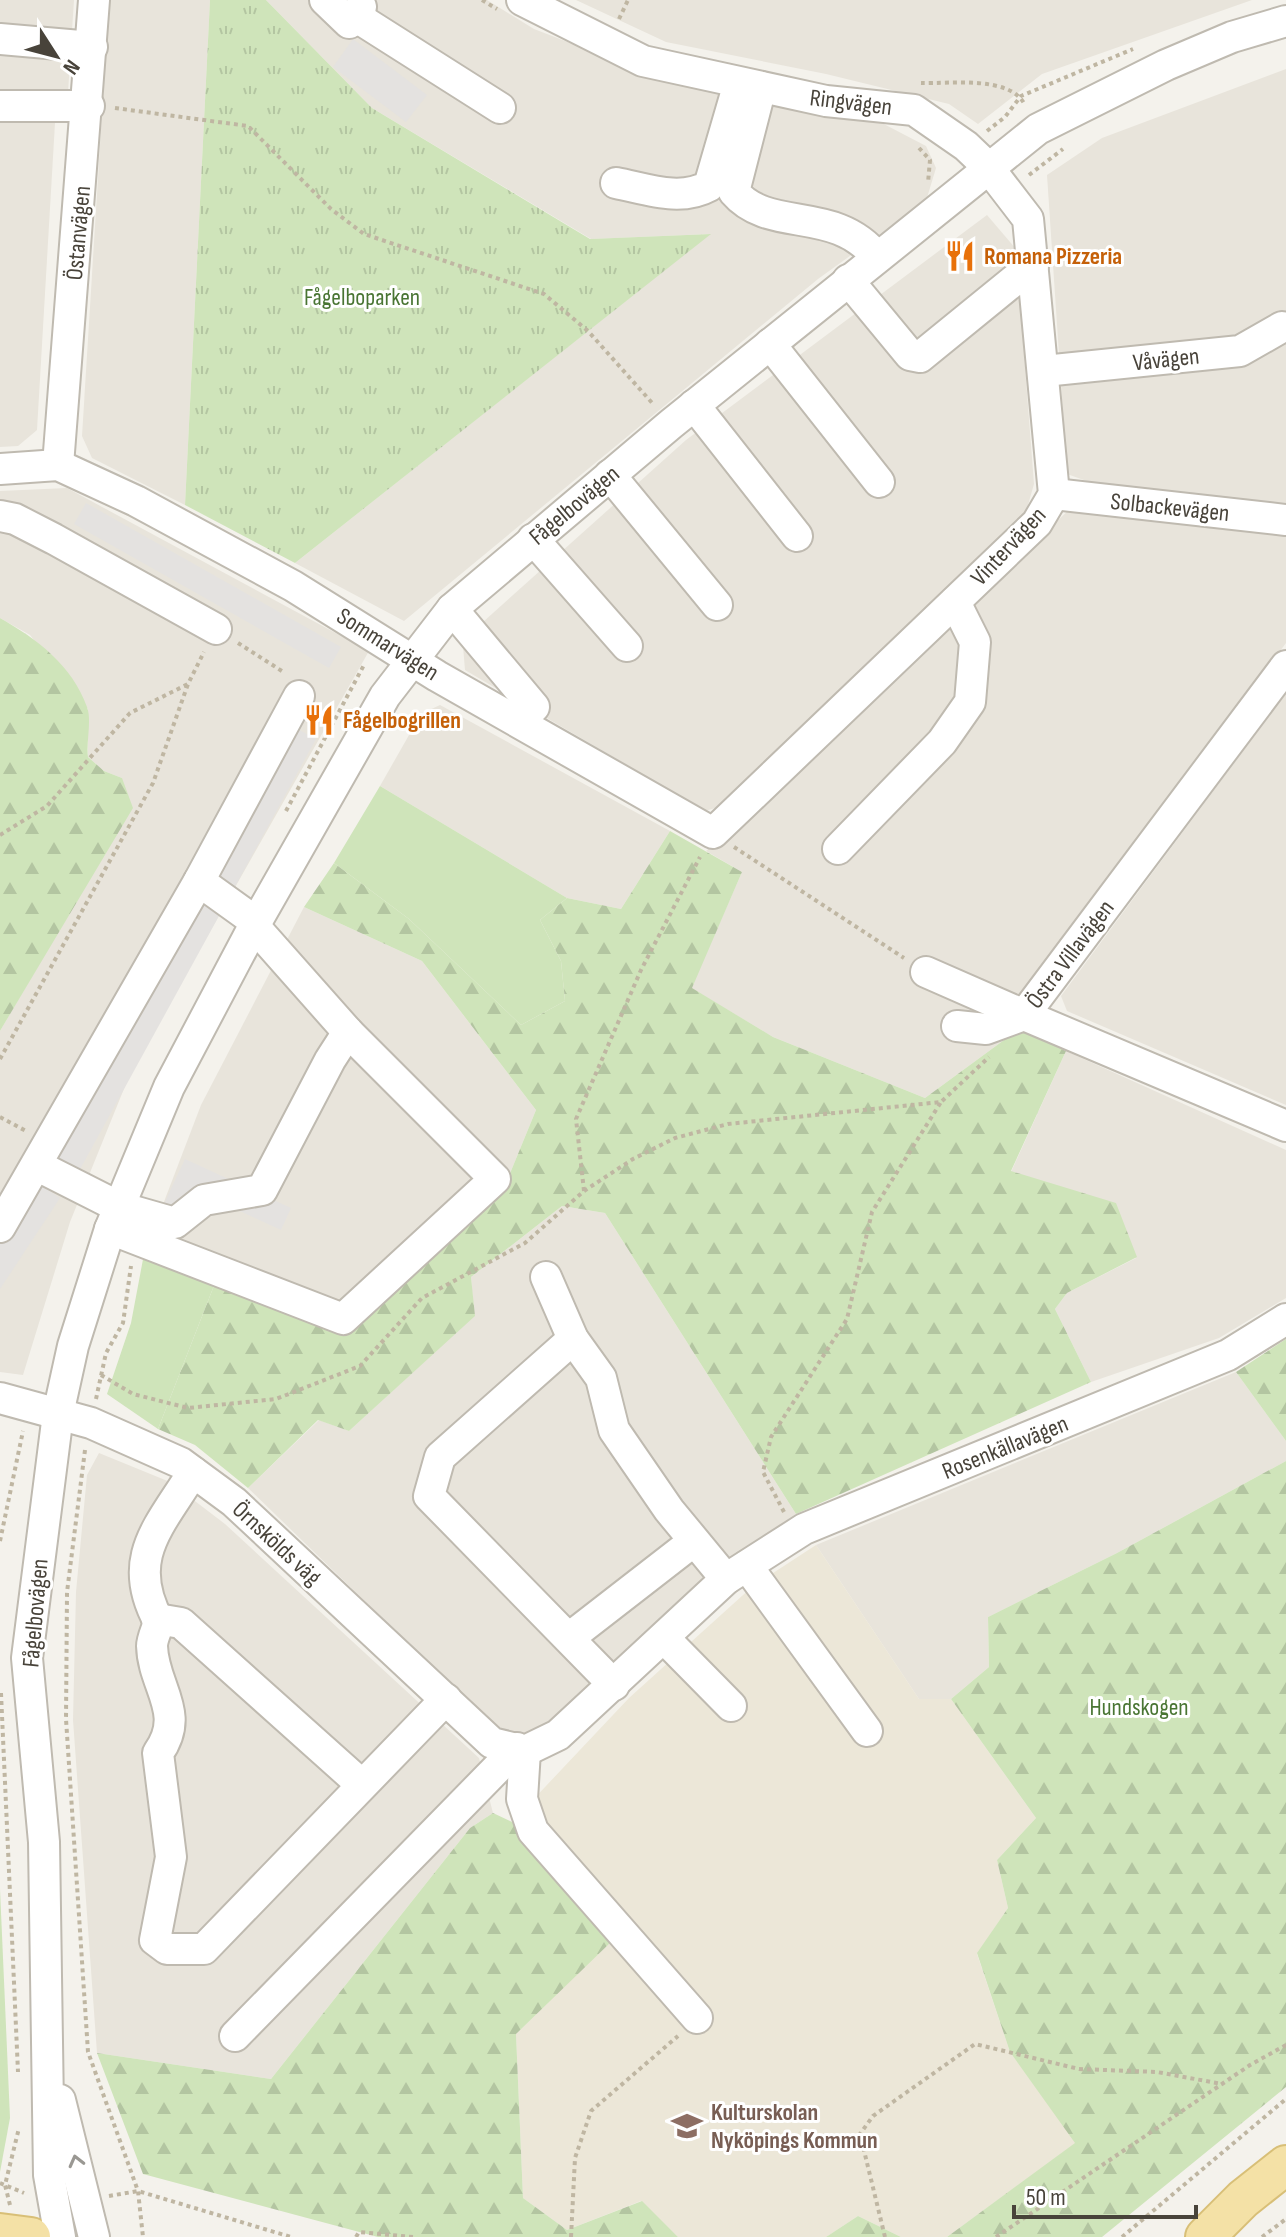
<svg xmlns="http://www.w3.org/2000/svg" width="1286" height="2237" viewBox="0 0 1286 2237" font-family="'Sofia Sans Condensed',sans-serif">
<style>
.residential{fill:#e8e4db}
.education{fill:#ece7d8}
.grass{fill:#cfe4ba}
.forest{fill:url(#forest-firs)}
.park{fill:url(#park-tufts)}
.parking{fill:#e4e2e0}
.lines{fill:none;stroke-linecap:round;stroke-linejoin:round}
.minor-casing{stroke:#bfbab0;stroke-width:34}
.major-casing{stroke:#d8bf77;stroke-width:42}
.path{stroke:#bfb6a2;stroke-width:4;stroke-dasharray:4 4;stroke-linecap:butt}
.minor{stroke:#fff;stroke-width:30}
.major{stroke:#f4e1a6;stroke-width:38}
.oneway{stroke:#9a9893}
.labels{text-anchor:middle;stroke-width:6;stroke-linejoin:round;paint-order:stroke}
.street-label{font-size:24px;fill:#48433a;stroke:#fff}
.food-label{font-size:24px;font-weight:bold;fill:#c56008;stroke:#fff;text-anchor:start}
.park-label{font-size:24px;fill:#497533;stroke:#fff}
.education-label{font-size:24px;font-weight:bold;fill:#785e54;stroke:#fff;text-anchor:start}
</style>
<defs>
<pattern id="forest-firs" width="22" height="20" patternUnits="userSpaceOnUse" patternTransform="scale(2)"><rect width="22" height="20" fill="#cfe4ba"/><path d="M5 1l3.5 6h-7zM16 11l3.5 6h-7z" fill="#b3c5a1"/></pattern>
<pattern id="park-tufts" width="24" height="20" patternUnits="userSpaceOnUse" patternTransform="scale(2)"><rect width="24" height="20" fill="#cfe4ba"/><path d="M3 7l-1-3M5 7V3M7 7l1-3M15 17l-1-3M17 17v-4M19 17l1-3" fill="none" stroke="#b3c5a1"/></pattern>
</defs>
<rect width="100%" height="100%" fill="#f4f2ec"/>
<g class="residential">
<path d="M0 0H74L68 93 0 92Z"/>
<path d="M109 0H210L185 505 92 458 82 436Z"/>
<path d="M266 0H487L534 29 648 73 880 122 926 146 936 168 926 201 818 279 404 621 295 563 710 234 591 239 372 108Z"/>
<path d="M576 0H1252L1042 74 978 124 949 104 826 74 666 42Z"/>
<path d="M1286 69V507L1098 485 1067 474 1047 175 1102 138Z"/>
<path d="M0 121 55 123 37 430 18 446 0 447Z"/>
<path d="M987 215 1016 249 1034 484 1026 512 722 806 705 811 465 670 463 646 473 631 686 440Z"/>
<path d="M67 488 369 651 132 1069 70 1222 23 1375 0 1372V1031L62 925 122 778 104 771 88 757V709L30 635 0 618V491Z"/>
<path d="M1072 507 1286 531V643L1017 1003 1019 1029 925 1098 773 1037 691 988 742 872 706 851Z"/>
<path d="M1286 693V1105L1067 1011 1061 996Z"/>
<path d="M440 705 670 831 621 909 567 898 380 786 421 714Z"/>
<path d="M304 907 422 961 536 1110 502 1193 341 1335 144 1254 201 1105Z"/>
<path d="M1066 1051 1286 1150V1298L1219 1338 1091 1382 1055 1309 1067 1293 1136 1258 1011 1172Z"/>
<path d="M562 1206 605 1213 796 1514 718 1569 553 1722 527 1736 497 1729 248 1488 319 1420 349 1431 474 1316 471 1277Z"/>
<path d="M1236 1372 1286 1441V1461L1117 1553 988 1617 989 1667 951 1699H919L816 1545Z"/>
<path d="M99 1453 170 1482 225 1524 479 1758 493 1813 470 1828 271 2079 97 2053 73 1720 76 1592 87 1475Z"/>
</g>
<path class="education" d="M816 1545 919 1699H951L1036 1818 997 1860 1008 1908 977 1954 1010 2052 1076 2143 947 2237H901L858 2216 826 2237H678L641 2201 567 2230 523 2198 516 2034 611 1941 512 1822 629 1698 753 1586Z"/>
<g class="grass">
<path d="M380 786 567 898 540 920 561 961 565 1001 521 1025 409 919 334 863Z"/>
<path d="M144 1254 215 1283 158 1429 107 1394 131 1323Z"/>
<path d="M0 1889 10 2118 0 2172Z"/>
</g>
<g class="forest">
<path d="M0 618C37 639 72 665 87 707 92 720 86 742 88 757L104 771 122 778 133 808 0 1031Z"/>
<path d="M670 831 742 872 692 988 773 1037 925 1098 1019 1029 1066 1051 1011 1171 1116 1203 1137 1257 1067 1293 1055 1309 1091 1382 796 1514 605 1213 562 1206 471 1277 475 1316 349 1431 318 1420 248 1488 195 1445 158 1429 215 1283 342 1335 502 1193 536 1110 422 961 304 907 334 863 409 919 521 1025 565 1001 561 961 540 920 567 898 621 909Z"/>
<path d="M1286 1339V1441L1236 1372Z"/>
<path d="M1286 1461V2087L1102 2237H947L1075 2143 1010 2052 977 1953 1008 1908 997 1860 1036 1818 951 1699 989 1667 988 1617 1117 1553Z"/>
<path d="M493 1813 512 1822 611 1942 516 2034 523 2198 567 2230 642 2201 678 2237H378L143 2174 97 2053 271 2079 470 1828Z"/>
<path d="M858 2216 901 2237H826Z"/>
</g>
<path class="park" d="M210 0H266L372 108 590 239 711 234 295 563 185 505Z"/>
<g class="parking">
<path d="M353 39 427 95 406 122 333 67Z"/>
<path d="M86 503 341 647 329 668 74 524Z"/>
<path d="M290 725 316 739 78 1173 52 1159Z"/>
<path d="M185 1159 291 1208 281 1230 203 1194 189 1223 161 1210Z"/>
<path d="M36 1182 60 1198 0 1289V1236Z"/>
</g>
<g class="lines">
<defs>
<g id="minor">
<path d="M325 0 349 23 361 7"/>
<path d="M355 16 500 108"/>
<path d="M0 39 92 47"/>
<path d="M761 87 734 192C770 234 834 204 877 257"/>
<path d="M0 106H89"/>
<path d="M616 183C647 189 680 202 709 186L739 83"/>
<path d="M848 280 910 355 920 357 1033 265"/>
<path d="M770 344 879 482"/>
<path d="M1044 371 1240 351 1282 327"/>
<path d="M694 405 797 536"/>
<path d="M58 465 94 0"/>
<path d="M0 469 58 465 136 501 293 586 437 676 713 833 1037 523 1054 494 1028 219 988 167 966 146 914 110 826 101 643 61 522 0"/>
<path d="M610 475 717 605"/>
<path d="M1054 494 1286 520"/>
<path d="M0 516 15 519 54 539 216 629"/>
<path d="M533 539 627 646"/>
<path d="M452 609 534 707"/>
<path d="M1286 666 1024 1015 1286 1126"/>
<path d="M838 849 942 742 970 702 975 642 955 602"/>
<path d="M199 881 256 922"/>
<path d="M926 972 1024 1015"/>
<path d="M957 1026 986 1029 1024 1015"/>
<path d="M38 1166 119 1207 175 1223 204 1200 262 1190 330 1060 348 1032"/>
<path d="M0 1227 199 881 299 696"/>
<path d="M110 1229 343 1319 495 1179 348 1032 254 926"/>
<path d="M546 1277 573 1339 601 1378 614 1430 669 1510 726 1579"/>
<path d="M573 1339 440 1457 429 1496 614 1685"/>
<path d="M0 1398 91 1423 181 1463 234 1502 492 1743 525 1751"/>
<path d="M193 1472C160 1526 124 1558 159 1622 157 1629 152 1639 152 1646 153 1687 187 1713 158 1753L171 1857 155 1940 167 1949H204L446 1699"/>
<path d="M747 1566 867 1731"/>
<path d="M157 1619 181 1623 362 1785"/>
<path d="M569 1638 694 1541"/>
<path d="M664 1638 731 1706"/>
<path d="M525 1751 558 1735 726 1579 804 1529 1228 1355 1286 1319"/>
<path d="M525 1751 522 1799 533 1831 697 2018"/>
<path d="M235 2036 517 1748"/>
<path d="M60 2100 94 2237"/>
<path d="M60 2237 49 2175 44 1842 27 1658 58 1414 73 1346 110 1229 169 1087 254 926 385 696 452 609 671 424 1038 129 1166 65 1232 37 1286 21"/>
</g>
<g id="major">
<path d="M0 2233 31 2237"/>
<path d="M1205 2237 1243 2199 1286 2165"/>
</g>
</defs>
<use href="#minor" class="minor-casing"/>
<use href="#major" class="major-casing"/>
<g class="path">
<path d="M482 0 497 9"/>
<path d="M619 19 628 0"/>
<path d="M921 83C950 84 1010 75 1025 105"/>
<path d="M115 108 248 126 331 209 364 234 544 294 588 331 654 405"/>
<path d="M987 131 1005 117 1021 96 1133 49"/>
<path d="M919 148 930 160 928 183"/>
<path d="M1029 175 1063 149"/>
<path d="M238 643 285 673"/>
<path d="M286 811 365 663"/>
<path d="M0 835 47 806 130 713 188 684"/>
<path d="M734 847 904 958"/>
<path d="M0 1059 153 783 188 684 204 652"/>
<path d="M0 1117 26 1131"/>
<path d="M584 1191 576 1119 641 970 700 857"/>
<path d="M101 1375 133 1394 188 1408 276 1399 360 1366 422 1298 525 1243 584 1191 633 1159 675 1138 728 1124 941 1102 989 1057"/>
<path d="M96 1399 106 1353 123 1323 131 1266"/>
<path d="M85 1450 67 1592 66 1719 88 2052 138 2191 143 2237"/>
<path d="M784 1512 763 1472 771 1437 847 1319 872 1212 941 1102"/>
<path d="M0 1541 23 1431"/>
<path d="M1 1693 18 2072"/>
<path d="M0 2183 24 2193"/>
<path d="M109 2196 138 2191 291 2237"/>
<path d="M10 2205 5 2185 19 2128"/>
<path d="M356 2237 359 2232 413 2237"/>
<path d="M571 2237 575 2158 591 2111 678 2036"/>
<path d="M885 2237 860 2134 873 2116 975 2044 1079 2069 1157 2072 1222 2084"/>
<path d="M996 2237 1250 2065 1286 2045"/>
<path d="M1122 2237 1286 2099"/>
<path d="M1262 2237 1286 2219"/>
</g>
<use href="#minor" class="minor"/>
<use href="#major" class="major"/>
</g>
<defs><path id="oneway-chevron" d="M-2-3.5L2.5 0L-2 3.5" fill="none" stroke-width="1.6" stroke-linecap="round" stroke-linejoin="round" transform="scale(2)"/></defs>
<use class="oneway" href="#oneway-chevron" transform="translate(76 2161) rotate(-104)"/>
<defs>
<symbol id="restaurant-bare" viewBox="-9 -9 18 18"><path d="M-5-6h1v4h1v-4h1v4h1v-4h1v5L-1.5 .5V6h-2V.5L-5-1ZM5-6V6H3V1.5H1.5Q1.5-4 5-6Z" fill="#e8710a" stroke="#fff" stroke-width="2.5" paint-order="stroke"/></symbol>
<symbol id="school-bare" viewBox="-9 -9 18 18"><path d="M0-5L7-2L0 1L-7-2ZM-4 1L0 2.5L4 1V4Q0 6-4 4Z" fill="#8d6e63" stroke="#fff" stroke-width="2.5" paint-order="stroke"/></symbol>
</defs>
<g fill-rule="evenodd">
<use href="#restaurant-bare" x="938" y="234" width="44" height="44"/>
<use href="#restaurant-bare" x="297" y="698" width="44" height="44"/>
<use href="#school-bare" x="665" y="2104" width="44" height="44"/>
</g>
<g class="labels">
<g class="street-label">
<text transform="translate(851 102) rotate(7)" y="8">Ringvägen</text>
<text transform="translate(78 233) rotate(-85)" y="8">Östanvägen</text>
<text transform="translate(1166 359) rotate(-6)" y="8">Våvägen</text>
<text transform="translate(574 505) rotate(-40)" y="8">Fågelbovägen</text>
<text transform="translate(1170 507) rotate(6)" y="8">Solbackevägen</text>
<text transform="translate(1008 546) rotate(-47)" y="8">Vintervägen</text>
<text transform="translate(388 644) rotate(32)" y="8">Sommarvägen</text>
<text transform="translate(1070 954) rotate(-53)" y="8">Östra Villavägen</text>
<text transform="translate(1005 1447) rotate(-22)" y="8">Rosenkällavägen</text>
<text transform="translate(277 1543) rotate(43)" y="8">Örnskölds väg</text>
<text transform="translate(35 1613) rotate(-85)" y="8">Fågelbovägen</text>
</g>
<g class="food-label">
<text x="984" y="264">Romana Pizzeria</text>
<text x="343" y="728">Fågelbogrillen</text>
</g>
<g class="park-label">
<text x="362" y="305">Fågelboparken</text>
<text x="1139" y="1715">Hundskogen</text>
</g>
<g class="education-label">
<text x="711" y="2120">Kulturskolan<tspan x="711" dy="28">Nyköpings Kommun</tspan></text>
</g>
</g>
<g transform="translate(56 56) rotate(126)" stroke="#ffffff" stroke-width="6" paint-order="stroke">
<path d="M0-6L14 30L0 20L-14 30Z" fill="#48433a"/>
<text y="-12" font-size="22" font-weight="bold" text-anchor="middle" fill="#48433a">N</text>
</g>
<path d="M1014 2205v12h182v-12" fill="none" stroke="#48433a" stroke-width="4"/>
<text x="1026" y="2205" font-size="24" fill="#48433a" stroke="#ffffff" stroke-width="6" paint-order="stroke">50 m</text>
</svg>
